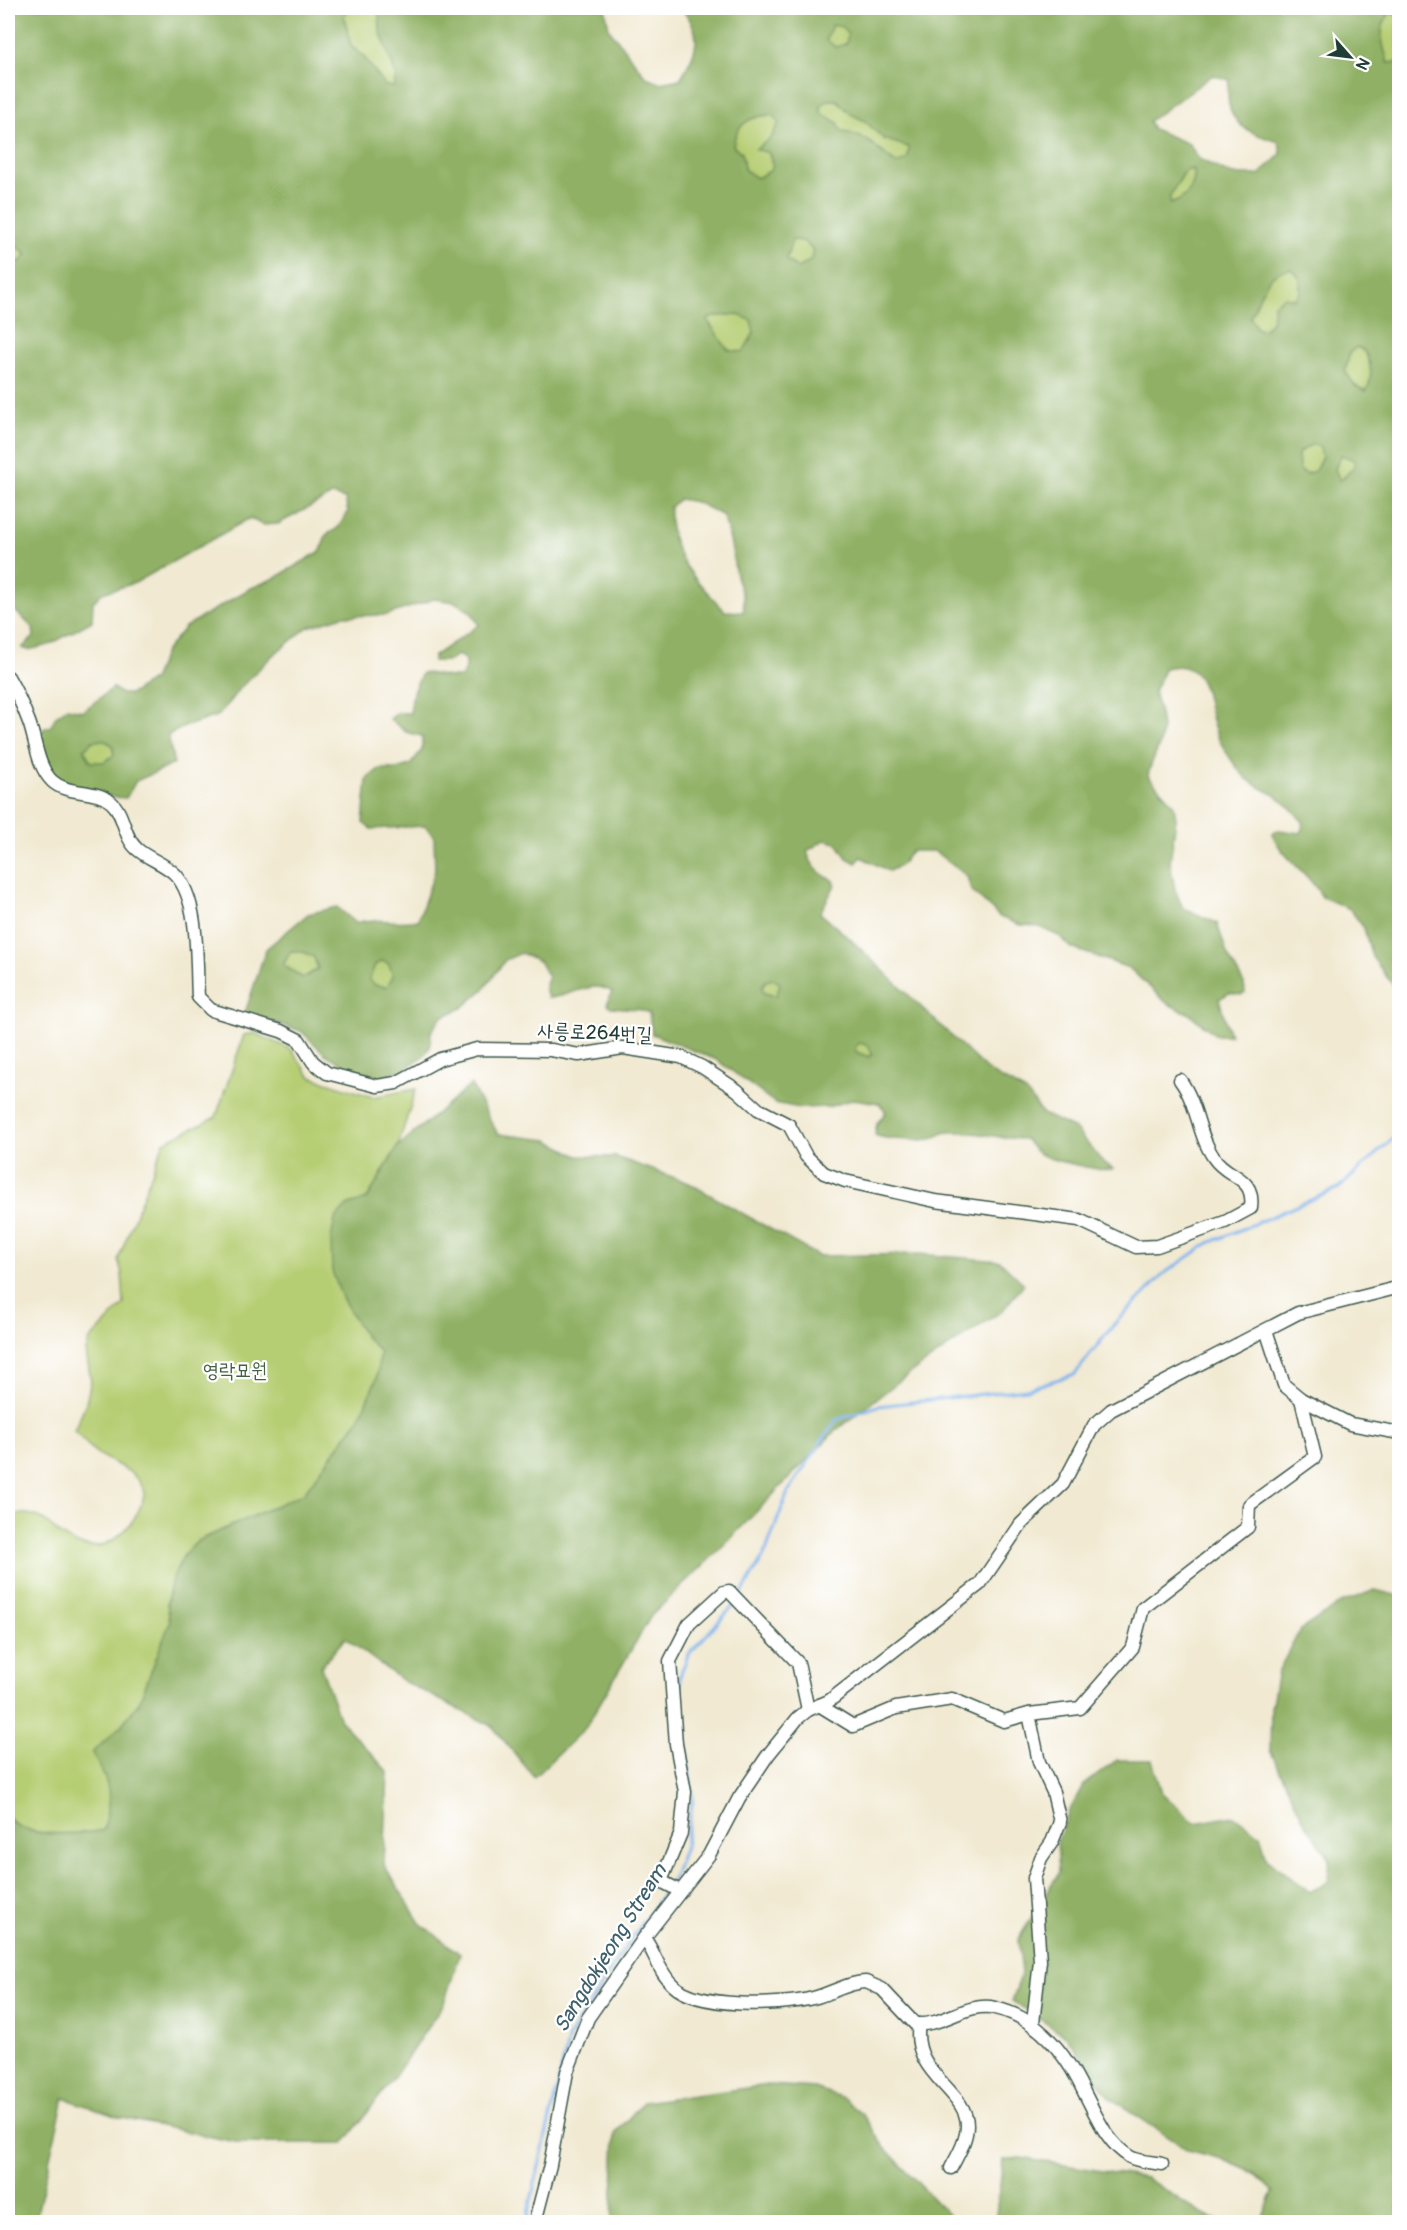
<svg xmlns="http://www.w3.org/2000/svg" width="1407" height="2230" viewBox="0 0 1407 2230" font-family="Pangolin,'Poor Story',sans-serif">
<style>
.green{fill:#b6ce73;stroke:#6a8654;stroke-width:1.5}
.forest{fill:#90b165;stroke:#58774c;stroke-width:1.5;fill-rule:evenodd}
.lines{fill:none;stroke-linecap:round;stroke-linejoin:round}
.stream{stroke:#7fb3ed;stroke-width:3}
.minor-casing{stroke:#3e574c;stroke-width:15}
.minor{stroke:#fff;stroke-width:12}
.labels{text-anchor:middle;stroke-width:4.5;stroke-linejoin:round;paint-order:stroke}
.street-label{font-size:20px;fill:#1f3d34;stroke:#fff}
.park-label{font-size:20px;fill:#456144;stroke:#fff}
.water-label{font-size:21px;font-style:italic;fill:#3c606c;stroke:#fff}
</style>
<rect width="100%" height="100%" fill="#fff"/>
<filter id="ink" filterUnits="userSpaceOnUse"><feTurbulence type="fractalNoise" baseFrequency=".0167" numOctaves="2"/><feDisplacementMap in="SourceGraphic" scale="12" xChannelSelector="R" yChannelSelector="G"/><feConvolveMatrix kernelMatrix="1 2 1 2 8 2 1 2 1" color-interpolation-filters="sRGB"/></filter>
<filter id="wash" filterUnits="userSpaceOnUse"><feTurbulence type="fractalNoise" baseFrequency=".008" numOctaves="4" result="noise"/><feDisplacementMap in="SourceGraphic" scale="24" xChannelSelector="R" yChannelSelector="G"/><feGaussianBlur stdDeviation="1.35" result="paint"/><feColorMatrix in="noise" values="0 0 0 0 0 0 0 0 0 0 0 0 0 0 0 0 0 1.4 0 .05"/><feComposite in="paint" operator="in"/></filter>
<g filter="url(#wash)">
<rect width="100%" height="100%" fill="#f1e9d1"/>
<g class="green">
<path d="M347 8H379L380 30 396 75 395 87 385 86 364 57 351 46 344 16Z"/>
<path d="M1390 13 1398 14 1399 62 1388 63C1383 45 1376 29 1390 13Z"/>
<circle cx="837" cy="36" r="11"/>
<path d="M828 100H837L851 114 865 121 884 139 909 147 908 159 898 164C877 151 870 135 842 132L838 123 820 113 821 105Z"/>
<path d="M773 115 779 123 771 138 756 149 769 153 773 167 770 171 757 178 744 169 742 153 733 146C735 123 751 115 773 115Z"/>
<path d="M1194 169C1196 186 1186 200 1169 204L1170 196 1185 171Z"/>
<path d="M792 239 803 241 813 250 811 260 798 268 786 260Z"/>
<circle cx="17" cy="254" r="8"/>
<path d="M1280 269H1291L1300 278V292L1295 299 1284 297 1272 320 1264 331 1257 329 1250 318 1267 280Z"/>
<path d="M736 314 751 320 754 333 743 352 728 350 707 320 713 317Z"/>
<path d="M1357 347C1372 352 1374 378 1366 391L1355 386 1345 371 1350 352Z"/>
<path d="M1312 444 1320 447 1322 457 1315 471 1306 474 1299 470 1298 453Z"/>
<path d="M1341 455 1354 459V467L1340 482 1335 469Z"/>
<path d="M104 740 112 745 114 755 104 762H91L84 749 93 741Z"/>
<path d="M291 951H301L314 957 318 969 303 978 283 965Z"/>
<path d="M382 961 389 964 393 976 387 987 375 985 369 980 375 965Z"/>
<path d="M774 979 780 984 776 996 764 993 762 988 765 981Z"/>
<path d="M254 1033 291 1049 311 1077 373 1097 416 1089 398 1146 367 1199 347 1206 364 1335 380 1352 377 1377 359 1419 304 1493 198 1541 184 1555 172 1579 167 1603 170 1622 139 1703 120 1727 93 1753C113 1789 111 1791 104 1831 79 1833 23 1840 8 1817V1517C46 1505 48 1533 77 1544 110 1557 140 1520 145 1492 133 1465 114 1467 94 1451 87 1445 81 1437 74 1431L86 1403 91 1381 86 1351 89 1341 124 1304 122 1273 118 1260 164 1142 216 1117 244 1035Z"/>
<path d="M860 1042 869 1046 872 1053 869 1057 856 1052 855 1047Z"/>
</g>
<g class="forest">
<path d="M8 8H347L344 16 351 46 364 57 385 86 394 87 396 75 380 30 379 8H605L609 29 646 77 661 83 680 79C697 51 705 34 681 8H714L722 10 729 8H1399V32L1398 14 1390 13C1376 29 1383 45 1388 63L1400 62 1399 993 1372 957 1364 928 1350 909 1322 897C1310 873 1281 858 1272 833L1279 830 1300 833 1304 823C1297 815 1290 806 1281 800 1271 791 1256 787 1246 778 1235 767 1227 754 1219 740 1203 710 1213 656 1165 668L1154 691C1158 708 1164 721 1161 739 1158 752 1150 762 1148 776L1174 805 1176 819 1170 862 1175 890 1183 908 1217 923 1227 954 1244 984 1245 993 1240 995 1229 993 1219 999 1230 1035H1216L1188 1013 1168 1004 1129 968 1072 948 1059 936 1037 926 1020 925 1000 917 971 890 967 876 934 851H911L901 865 889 871 861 857 856 863 847 858 837 843 824 840 807 851C810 864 819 875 832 879L835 885 820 913 849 938 989 1072 1026 1092 1043 1114 1075 1129 1102 1161 1113 1169C1100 1172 1049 1160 1038 1153 1033 1150 1029 1143 1025 1139 998 1139 973 1130 947 1132 941 1133 936 1138 930 1139 917 1141 888 1140 875 1135L877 1123 886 1112 879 1103 854 1099 828 1107 800 1108 775 1103 717 1060 652 1034 649 1013 638 1009 611 1007 607 1004 612 992C591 978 569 998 548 998L545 989 548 977 539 961 521 953 505 960 484 989 462 1008 441 1017 431 1032 430 1047 424 1056 403 1070 379 1078 346 1066 325 1054 301 1031 245 1013 266 949 308 914 337 907 356 923C377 916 397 925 418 920L435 871 434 836 425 826 371 829 363 823 367 779 379 769H396L410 765 422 750V736L406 732 390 719 397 713H410L413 692 422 673C436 673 447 679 461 677L466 668 464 658 457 655 448 661H433L434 656 479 625 471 612 455 602 434 599 387 615 343 616 308 627 272 656 239 689 219 715 184 727 168 735 174 764 136 781 126 798C106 797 73 791 58 777 48 767 43 751 39 738L43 729 51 726 56 716 67 708 83 711 113 688 122 694H131L153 680 165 652 185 627 249 589 275 578 321 551 326 535 338 528 348 512 345 499 332 495 278 524 262 525 250 518 135 583 102 593 93 602 92 621 49 645 28 650 22 648 34 637 33 628 8 604V255L9 260 20 262 26 256V252L17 247 8 250ZM832 25 842 27 848 35 846 44 836 47 826 40ZM1213 75 1229 80C1223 122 1243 131 1279 142L1281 154 1259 175H1232L1199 159 1189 144 1153 129 1149 121ZM828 100H837L851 114 865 121 884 139 909 147 908 159 897 164C877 151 870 135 842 132L838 123 821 113V105ZM773 115 779 123 771 138 756 149 769 153 773 166 770 171 757 178 744 169 742 153 733 146C736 123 751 115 773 115ZM1194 169C1196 186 1186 200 1170 204V196L1185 171ZM792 240 803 241 813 250 811 260 798 268 786 260ZM1291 269 1300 278V292L1295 299 1284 297 1274 304 1272 320 1264 330 1257 329 1250 317C1261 297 1265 270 1291 269ZM736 314 751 320 754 333 743 352 728 350 707 320 713 317ZM1357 347C1372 352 1374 378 1366 391L1355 386 1345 371 1350 352ZM1312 444 1320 447 1322 457 1315 471 1306 474 1299 470 1298 453ZM1341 455 1354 460V467L1340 481 1335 469ZM679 499 696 502 722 515C731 536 732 552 736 575 739 589 746 598 743 612L725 611C695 579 667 554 670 507ZM104 740 112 745 114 755 104 762H91L84 749 93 741ZM291 951H301L314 957 318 969 303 978 283 965ZM382 961 389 964 393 976 387 987 375 985 369 980 375 965ZM774 979 780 984 776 996 764 993 762 988 765 981ZM860 1043 869 1046 872 1054 869 1057 856 1052 855 1047Z"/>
<path d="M471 1085 498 1134 548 1140 578 1156 616 1157 689 1183 818 1256 919 1254 1000 1261 1024 1284 1003 1310 902 1379 835 1431 721 1548 651 1616 586 1727 534 1777 492 1726 403 1681 345 1638 321 1667 340 1720 388 1772 384 1865 420 1923 460 1954 444 2003 393 2079 344 2143H240L118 2117 64 2098 35 2222H8V1817C23 1840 80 1834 104 1830 111 1792 112 1787 92 1753L120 1727 139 1703 170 1622 167 1603 172 1579 184 1555 198 1541 304 1493 359 1419 377 1377 380 1352 364 1335 342 1298 332 1271 331 1239 335 1219 347 1206 367 1199 398 1146Z"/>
<path d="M1375 1590 1399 1596V2222H1246L1262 2219 1273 2192 1254 2173 1222 2159 1188 2150 1109 2097 1066 2036 1012 2001 1022 1973 1018 1940 1059 1872 1057 1842 1070 1810 1083 1786 1117 1760H1152L1162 1793 1195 1823 1234 1816 1260 1835 1267 1859 1309 1892 1328 1883 1330 1859 1305 1823 1270 1750 1271 1708 1278 1672 1300 1630 1341 1603Z"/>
<path d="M769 2085 815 2088 843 2098 863 2115 885 2148 955 2222H612L615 2134 643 2102Z"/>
<path d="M1020 2158 1146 2178 1200 2213 1221 2222H995L1003 2160Z"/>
</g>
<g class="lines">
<g class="stream">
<path d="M739 1598 764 1556 788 1492 836 1420 878 1406 1027 1389 1075 1374 1115 1323 1165 1273 1209 1243 1339 1188 1400 1132"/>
<path d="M672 1882 685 1846 693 1799 682 1718 680 1676 688 1655 735 1604"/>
<path d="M526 2222 569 2037 625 1948 668 1887"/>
</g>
</g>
</g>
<g filter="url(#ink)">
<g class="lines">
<defs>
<g id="minor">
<path d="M8 677C16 691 23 706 29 722 36 741 37 766 52 781 68 796 94 788 111 802 125 814 123 837 137 849 148 859 164 863 175 874 200 900 196 963 198 997L211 1010 281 1031 299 1040 313 1062 327 1073 377 1086 396 1083 440 1059 477 1049 551 1050 579 1055 623 1048 681 1057 702 1067 737 1090 758 1109 789 1125 806 1156 824 1173 845 1181 935 1201 1079 1220 1136 1247 1157 1246 1225 1222 1251 1208C1255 1175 1228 1179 1214 1158 1198 1136 1198 1104 1180 1080"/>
<path d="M1266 1330 1284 1385 1301 1399 1350 1424 1400 1433"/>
<path d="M819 1705 853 1726 896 1708 952 1699 1004 1721 1029 1714 1080 1708 1133 1647 1143 1608 1248 1527 1249 1505 1315 1457 1301 1399"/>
<path d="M1029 1714 1039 1762 1053 1792 1060 1822 1052 1842 1041 1858 1034 1878 1040 1961 1033 2023"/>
<path d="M680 1891 661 1881 681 1833 685 1792 676 1744 670 1661 689 1624 724 1592 729 1591 798 1663 808 1710"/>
<path d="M644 1938C655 1952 659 1973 673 1985 698 2009 781 2006 813 1998 830 1994 849 1982 866 1982L882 1989 915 2024C943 2027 967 2001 995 2008 1039 2018 1067 2055 1085 2094 1097 2117 1107 2143 1130 2157 1139 2162 1152 2162 1162 2164"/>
<path d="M919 2024C910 2074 967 2090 967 2125 967 2140 958 2155 951 2168"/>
<path d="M535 2222 550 2165 567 2072 588 2018 644 1938 709 1855 739 1798 768 1755 798 1718 808 1710 829 1701 980 1584 1021 1524 1063 1484 1094 1425 1111 1410 1298 1313 1400 1287"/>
</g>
</defs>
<use href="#minor" class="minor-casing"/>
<use href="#minor" class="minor"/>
</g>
</g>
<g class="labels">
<g class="street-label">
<text transform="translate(595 1032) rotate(2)" y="7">사릉로264번길</text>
</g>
<g class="park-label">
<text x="235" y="1377">영락묘원</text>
</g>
<g class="water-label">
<text transform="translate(610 1948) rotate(-58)" y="7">Sangdokjeong Stream</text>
</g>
</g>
<rect width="1407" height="2230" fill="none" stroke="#fff" stroke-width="30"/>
<g transform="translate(1350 57) rotate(118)" stroke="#ffffff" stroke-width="4.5" paint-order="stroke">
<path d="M0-4.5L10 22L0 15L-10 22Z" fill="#1f3d34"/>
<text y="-9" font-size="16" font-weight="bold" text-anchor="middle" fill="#1f3d34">N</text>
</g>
</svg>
